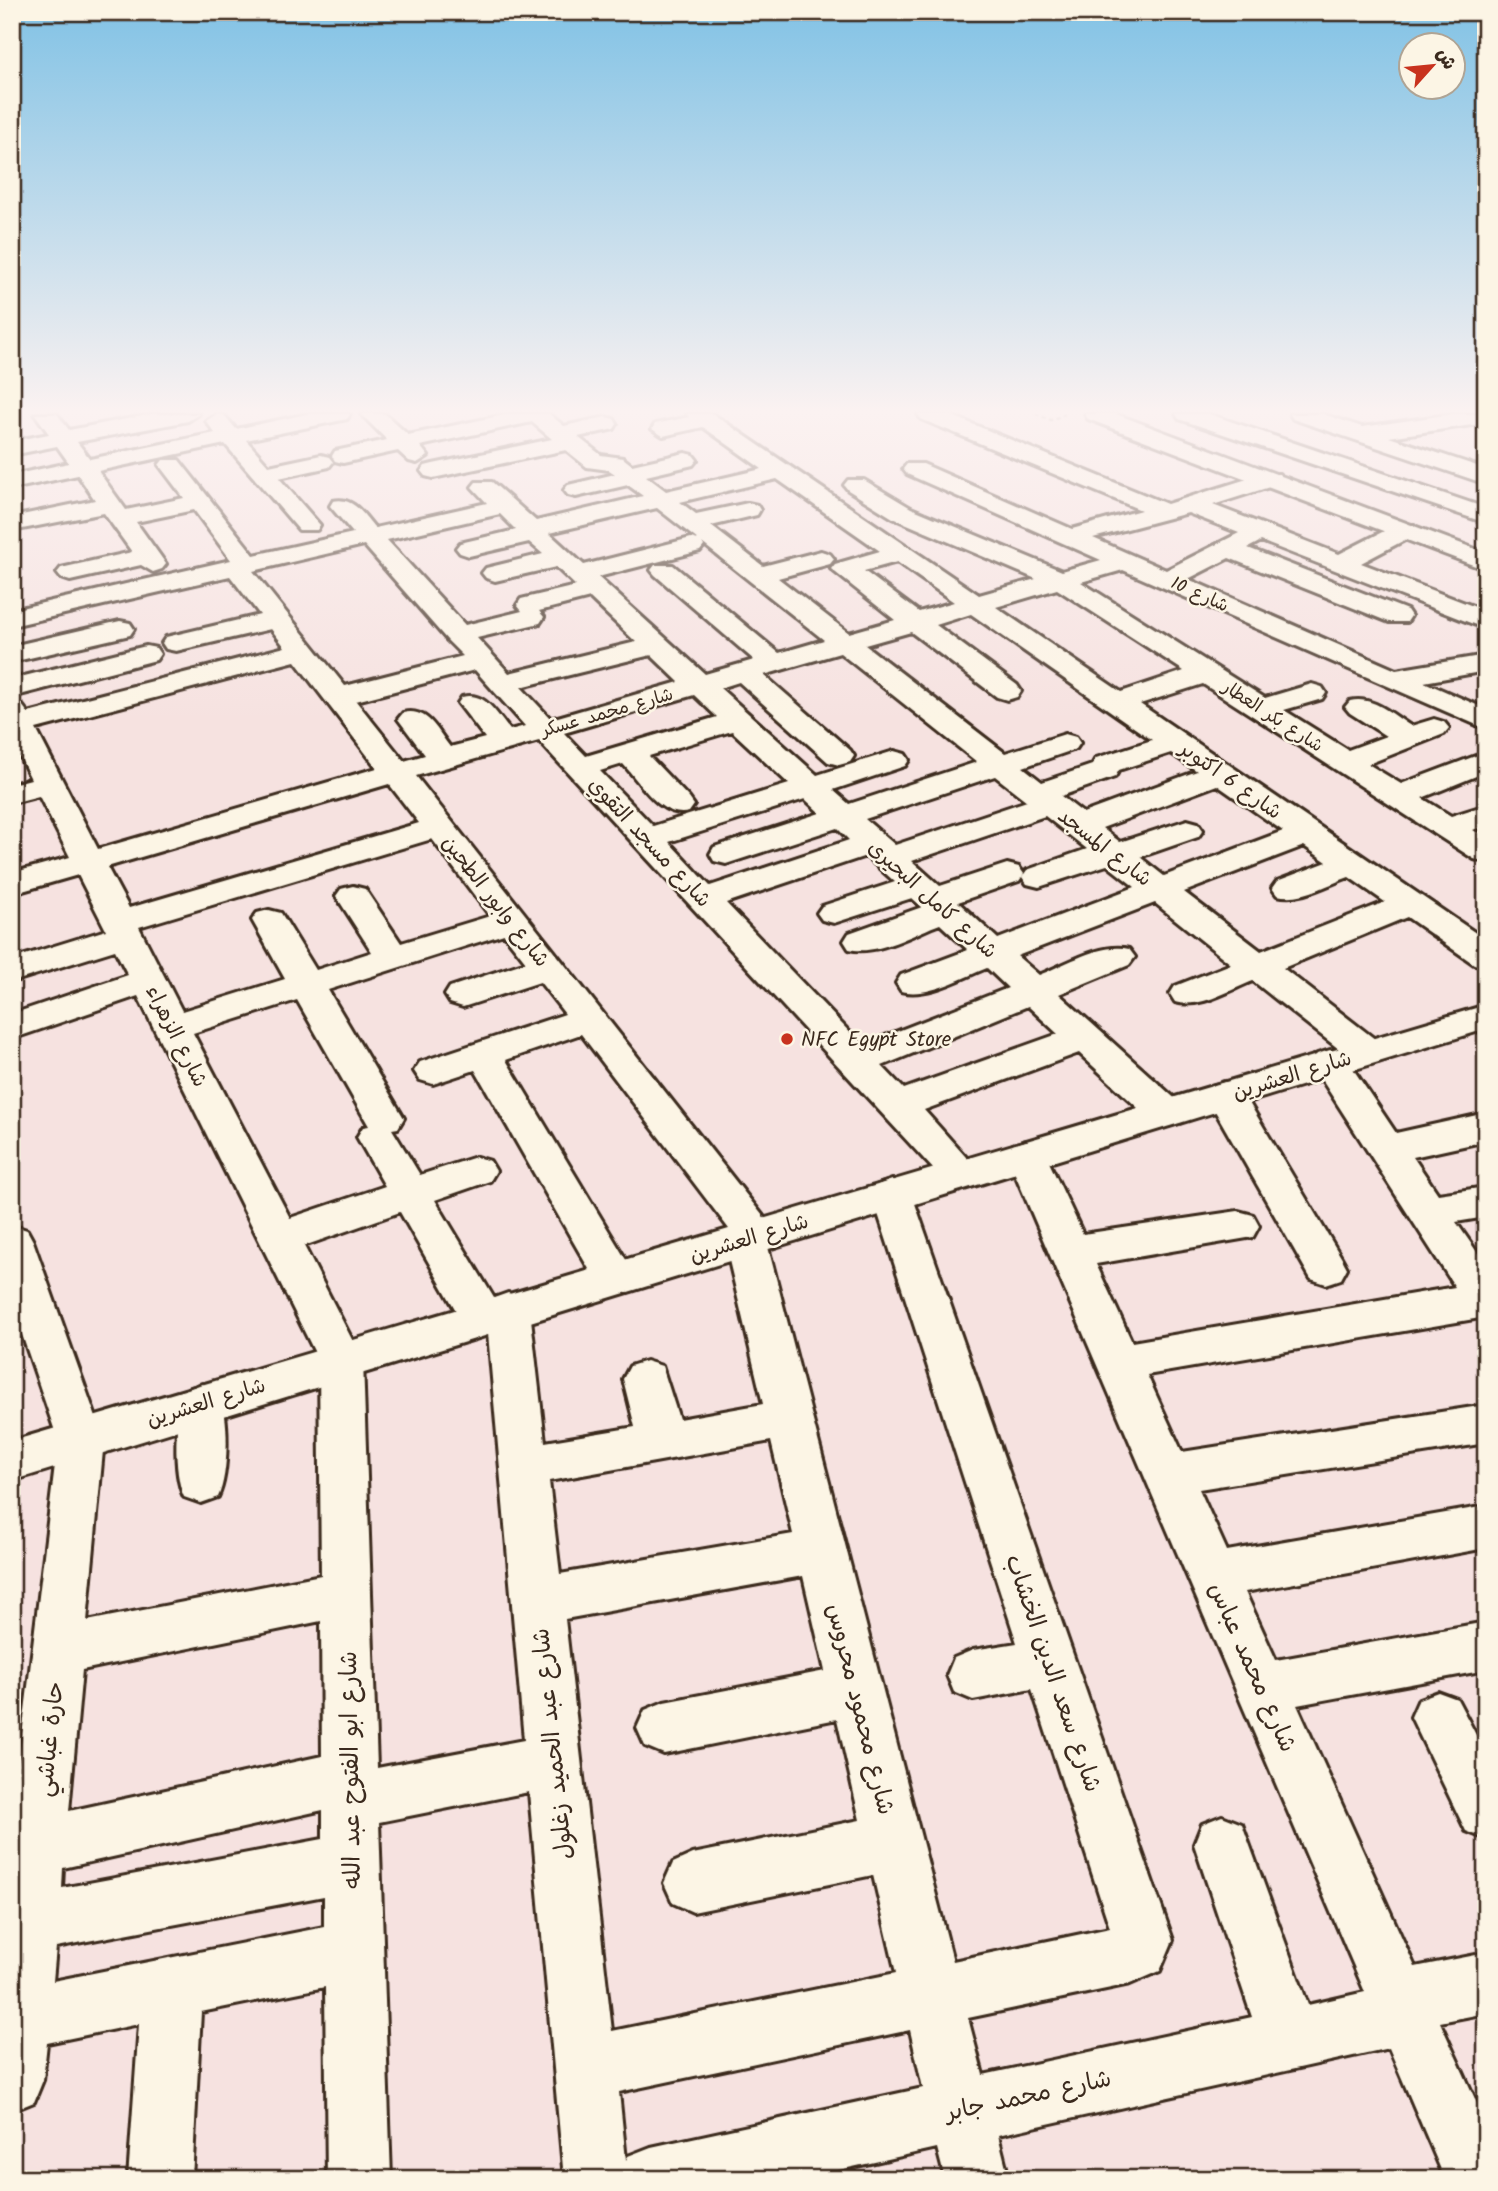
<svg xmlns="http://www.w3.org/2000/svg" width="1498" height="2191" viewBox="0 0 1498 2191" font-family="Kalam,'Playpen Sans Arabic',sans-serif">
<style>
.lines{fill:none;stroke-linecap:round;stroke-linejoin:round}
.minor-casing{stroke:#3b2a1e;stroke-width:6}
.major-casing{stroke:#3b2a1e;stroke-width:6}
.path{stroke:#3b2a1e;stroke-width:2.5;stroke-dasharray:3.5 3.5;stroke-linecap:butt}
.minor{fill:#fcf5e5;fill-rule:evenodd}
.major{fill:#fcf5e5;fill-rule:evenodd}
.poi-dot{fill:#c8321e;stroke:#fcf5e5;stroke-width:2.5}
.labels{text-anchor:middle;stroke-width:5;stroke-linejoin:round;paint-order:stroke}
.far-street-label{font-size:18px;fill:#3b2a1e;stroke:#fcf5e5}
.street-label{font-size:21px;fill:#3b2a1e;stroke:#fcf5e5}
.poi-label{font-size:21px;fill:#3b2a1e;stroke:#fcf5e5;text-anchor:start}
.near-street-label{font-size:24px;fill:#3b2a1e;stroke:#fcf5e5}
</style>
<rect width="100%" height="100%" fill="#f6e2e0"/>
<filter id="ink" filterUnits="userSpaceOnUse"><feTurbulence type="fractalNoise" baseFrequency=".0143" numOctaves="2"/><feDisplacementMap in="SourceGraphic" scale="14" xChannelSelector="R" yChannelSelector="G"/><feConvolveMatrix kernelMatrix="1 2 1 2 8 2 1 2 1" color-interpolation-filters="sRGB"/></filter>
<g filter="url(#ink)">
<g class="lines">
<defs>
<g id="minor">
<path d="M35 414H57L69 430 153 414H199L188 421 77 442 90 459 215 433 206 421 217 414 225 416 236 429 307 414H350L347 419 246 440 269 466 321 455 329 457 333 462 329 467 279 478 320 525 317 530H299L225 444 98 471 126 510 184 498 159 465 163 460H179L254 555 353 533 330 506 333 501C353 496 363 514 375 528L487 503 472 487 476 482H492L536 521 643 496 628 485 576 497 568 495 564 490 568 485 615 474 609 470 587 467 566 450 433 478 425 476 421 471 425 466 433 464 552 439 532 422 420 446 428 456 417 463 409 461 398 451 343 463 335 461 332 456 335 451 387 440 361 414H385L408 435 509 414H549L564 426 606 417 614 419 617 424 614 429 578 437 601 455 623 458 632 465 685 453 693 455 697 460 693 465 646 476 666 491 762 469 703 427 663 436 652 429 655 424 689 417 687 414H713L979 595 1036 579 893 518 848 490 844 485 848 480H864L911 508 1062 571 1101 560 907 474 903 469 907 464H923L1072 529 1141 510 921 419 918 414H948L1167 504 1263 474H1279L1283 479 1279 484 1213 505 1339 554 1396 525H1414L1417 530 1414 535 1361 563 1486 611V629L1261 541 1248 548 1407 610 1411 616 1407 622H1389L1229 558 1188 579 1396 670 1486 655V671L1424 682 1486 709V729L1123 570 1081 582 1265 698 1312 684 1322 687 1326 693 1322 699 1284 710 1348 750 1386 736 1350 713 1345 707 1350 701C1372 695 1393 715 1411 726L1434 719 1444 722 1449 728 1444 734 1368 764 1401 784 1486 752V772L1422 798 1451 816 1486 805V825L1473 830 1486 838V862L1474 859 1203 684 1140 704 1486 940V967L1474 964 1407 917 1283 968 1380 1043 1386 1052 1380 1061 1367 1064 1354 1061 1253 981C1229 990 1201 1009 1175 1002L1170 994 1175 986 1231 964 1155 903 1017 956 1039 975C1065 965 1101 942 1129 949L1135 957 1129 965 1059 994 1181 1104 1186 1113 1181 1122 1167 1126 1153 1122 1079 1053 924 1110 981 1174 975 1184 961 1188 947 1184 539 741 416 776 778 1235 768 1247 953 1961 1110 1928 1032 1689 973 1700 954 1692 947 1675 954 1658 973 1650 1017 1643 872 1195 878 1185 892 1180 906 1185 912 1195 1173 1940 1160 1971 1130 1984 968 2018 983 2075 1252 2017 1194 1844 1202 1824 1222 1816 1242 1824 1308 2005 1365 1992 1007 1155 1013 1145 1027 1141 1041 1145 1083 1234 1238 1211 1253 1215 1259 1226 1253 1237 1096 1264 1132 1342 1455 1287 1311 1063 1317 1054 1330 1050 1343 1054 1396 1133 1486 1113V1141L1413 1157 1438 1194 1486 1187V1217L1456 1222 1486 1265V1317L1147 1375 1182 1452 1486 1405V1443L1199 1489 1227 1551 1486 1506V1548L1245 1592 1276 1660 1486 1622V1670L1297 1705 1415 1967 1486 1953V2013L1440 2022 1486 2123V2179H1445L1389 2048 998 2135 1009 2179H945L937 2148 799 2179H564L529 1792 379 1822 391 2179H327L325 1987 201 2012 192 2179H128L139 2024 47 2043 43 2080 34 2102 12 2111V1818L58 1440 12 1305V1225L27 1230 33 1241 104 1440 87 1621 321 1575 319 1361 138 996 12 1039V1014L128 975 115 950 12 982V959L106 930 78 875 12 894V873L70 857 39 796 12 803V784L31 779 12 741V702L22 705 28 713 285 647 271 629 176 651 166 649 162 643 166 637 260 615 230 576 12 626V610L231 560 194 510 136 522 166 564 162 569 153 572 141 565 70 581 61 578 57 573 61 568 132 552 104 513 12 531V517L95 500 78 475 12 489V475L69 463 57 446 12 455V441L49 434ZM777 479 880 551 835 564 831 569 895 620 849 633 778 578 830 564 834 559 830 554 821 551 763 566 711 526 757 515 760 510 757 505 748 503 696 514 680 502ZM657 508 698 540 691 538 584 565 549 533ZM1188 513 1239 533 1166 570 1093 538ZM500 514 516 530 460 543 456 548 460 553 469 556 529 542 543 554 486 568 482 573 486 578 495 581 556 567 576 586 521 599 517 605 522 611 465 625 387 540ZM702 543 824 640 779 653 673 565H655L651 570 655 575 754 660 705 674 598 577 700 551 704 546ZM364 545 448 641 463 656 345 686 253 571ZM897 562 954 602 919 612 864 571ZM1057 589 1184 671 1121 692 996 607ZM590 598 636 642 509 673 477 638 540 623 544 617 539 611ZM971 614 1152 740 1096 758 1092 765 1042 782 1023 767 1076 749 1080 743 1076 737 1065 734 1005 753 865 645 911 632 997 697 1007 700 1017 697 1021 691 1017 685 936 625ZM840 653 977 762 849 804 833 790 905 766 909 760 905 754 894 751 817 775 720 688 739 682 828 762 839 765 850 762 854 756 850 750 764 675ZM651 655 679 682 551 719 521 687ZM295 661 377 768 98 849 36 729ZM475 670 525 726 510 730C496 714 486 691 462 697L458 703 485 738 450 747C437 730 427 707 403 713L398 719 425 755 404 761 356 701ZM694 695 717 717 586 756 564 733ZM732 731 789 784 653 826 600 771 623 764C641 783 660 819 689 812L694 805 689 798 649 756ZM1171 753 1197 771 1083 813 1061 796 1115 777 1119 770ZM995 776 1027 801 895 845 865 819ZM389 784 419 823 129 908 107 867ZM1217 785 1283 831 1164 876 1140 857 1198 837 1203 830 1198 823 1187 820 1120 842 1102 828ZM805 799 820 813 714 847 710 854 714 861 726 864 837 828 849 840 710 886 669 842ZM1045 816 1087 849 1027 870 1022 877 1027 884 1039 887 1107 865 1135 887 998 939 958 902 1019 881 1024 874 1019 867 1007 864 940 886 912 861ZM432 839 490 916 401 943 365 889 353 886 341 889 336 896 372 952 316 970 281 913 269 910 257 913 252 920 285 979 182 1011 139 927ZM1304 846 1327 862 1277 881 1272 888 1277 895C1301 901 1326 885 1349 877L1385 902 1261 951 1184 892ZM866 856 895 882 822 906 817 913 822 920 834 923 912 898 922 907 849 933 844 941 849 949C877 956 913 934 940 924L968 950 901 975 896 983 901 991C928 998 961 978 987 968L1008 988 862 1045 726 903ZM504 934 526 962 450 987 445 995 450 1003 463 1007 540 982 565 1014 420 1062 414 1071 420 1080 433 1084 475 1070 601 1290 616 1294 631 1290 637 1278 506 1060 581 1034 729 1229 724 1239 763 1404 679 1419 662 1366 646 1361 630 1366 623 1379 635 1427 545 1442 530 1310 523 1298 508 1293 494 1298 435 1200 490 1181 496 1171 490 1161 476 1157 420 1175 392 1129 398 1128 404 1118 328 990ZM297 1000 369 1126 363 1127 357 1137 385 1186 290 1218 193 1033ZM1028 1006 1058 1034 904 1089 882 1066ZM400 1212 467 1330 483 1335 488 1333 524 1740 377 1768 363 1361 304 1246ZM771 1441 793 1534 560 1574 549 1481ZM803 1576 825 1671 664 1702 645 1710 637 1728 645 1746 664 1754 837 1719 860 1820 693 1854 673 1863 664 1883 673 1903 693 1912 873 1875 896 1973 612 2031 565 1619ZM321 1621 322 1756 69 1811 82 1670ZM323 1810V1839L62 1888 63 1868ZM324 1896V1927L53 1981 56 1947ZM910 2030 923 2088 651 2147 628 2156 626 2160 619 2092Z"/>
<path d="M1290 414H1323L1362 427 1453 414H1486V423L1389 437 1486 469V484L1293 419Z"/>
<path d="M120 621 130 623 134 629 130 635 12 662V646Z"/>
<path d="M146 646 156 648 160 654 156 660 12 697V679Z"/>
<path d="M1225 1082 1239 1086 1341 1257 1347 1268 1341 1279 1326 1284 1311 1279 1206 1095 1211 1086Z"/>
<path d="M202 1384 218 1390C230 1413 229 1474 218 1497L201 1503 184 1497C173 1474 174 1413 186 1390Z"/>
<path d="M1438 1692 1457 1699 1486 1754V1839L1466 1831 1411 1717 1419 1699Z"/>
</g>
<g id="major">
<path d="M1085 414H1116L1486 553V570L1088 419Z"/>
<path d="M1176 414H1209L1486 508V523L1179 419Z"/>
<path d="M1486 1005V1029L12 1481V1441Z"/>
</g>
</defs>
<use href="#minor" class="minor-casing"/>
<use href="#major" class="major-casing"/>
<path class="path" d="M1036 414 1051 420 1065 414"/>
<use href="#minor" class="minor"/>
<use href="#major" class="major"/>
</g>
</g>
<linearGradient id="sky" x2="0" y2="1"><stop stop-color="#81c2e5"/><stop offset="0.57" stop-color="#fbf2f1"/><stop offset="1" stop-color="#fbf2f1" stop-opacity="0"/></linearGradient>
<rect width="1498" height="721" fill="url(#sky)"/>
<circle class="poi-dot" cx="787" cy="1039" r="7"/>
<g class="labels">
<g class="far-street-label">
<text transform="translate(1200 594) rotate(24)" y="6">شارع 10</text>
<text transform="translate(607 712) rotate(-16)" y="6">شارع محمد عسكر</text>
<text transform="translate(1273 716) rotate(33)" y="6">شارع بكر العطار</text>
</g>
<g class="street-label">
<text transform="translate(1231 780) rotate(35)" y="7">شارع 6 اكتوبر</text>
<text transform="translate(650 842) rotate(47)" y="7">شارع مسجد التقوي</text>
<text transform="translate(1105 847) rotate(38)" y="7">شارع المسجد</text>
<text transform="translate(933 899) rotate(42)" y="7">شارع كامل البحيرى</text>
<text transform="translate(496 901) rotate(52)" y="7">شارع وابور الطحين</text>
<text transform="translate(177 1036) rotate(63)" y="7">شارع الزهراء</text>
<text transform="translate(1292 1075) rotate(-17)" y="7">شارع العشرين</text>
<text transform="translate(749 1238) rotate(-17)" y="7">شارع العشرين</text>
<text transform="translate(206 1402) rotate(-17)" y="7">شارع العشرين</text>
</g>
<g class="poi-label">
<text x="801" y="1046">NFC Egypt Store</text>
</g>
<g class="near-street-label">
<text transform="translate(1253 1667) rotate(66)" y="8">شارع محمد عباس</text>
<text transform="translate(1054 1673) rotate(71)" y="8">شارع سعد الدين الخشاب</text>
<text transform="translate(861 1709) rotate(76)" y="8">شارع محمود محروس</text>
<text transform="translate(49 1739) rotate(-84)" y="8">حارة غباشي</text>
<text transform="translate(552 1744) rotate(-96)" y="8">شارع عبد الحميد زغلول</text>
<text transform="translate(350 1770) rotate(-91)" y="8">شارع ابو الفتوح عبد الله</text>
<text transform="translate(1028 2095) rotate(-12)" y="8">شارع محمد جابر</text>
</g>
</g>
<rect width="1498" height="2191" fill="none" stroke="#fcf5e5" stroke-width="42"/>
<rect x="21" y="21" width="1456" height="2149" fill="none" stroke="#3b2a1e" stroke-width="2.5" filter="url(#ink)"/>
<g transform="translate(1432 66) rotate(63)"><circle r="33" fill="#fcf5e5" stroke="#afa495" stroke-width="2"/>
<path d="M0-5L12 26L0 18L-12 26Z" fill="#c8321e"/>
<text y="-10" font-size="19" font-weight="bold" text-anchor="middle" fill="#3b2a1e">ش</text>
</g>
</svg>
